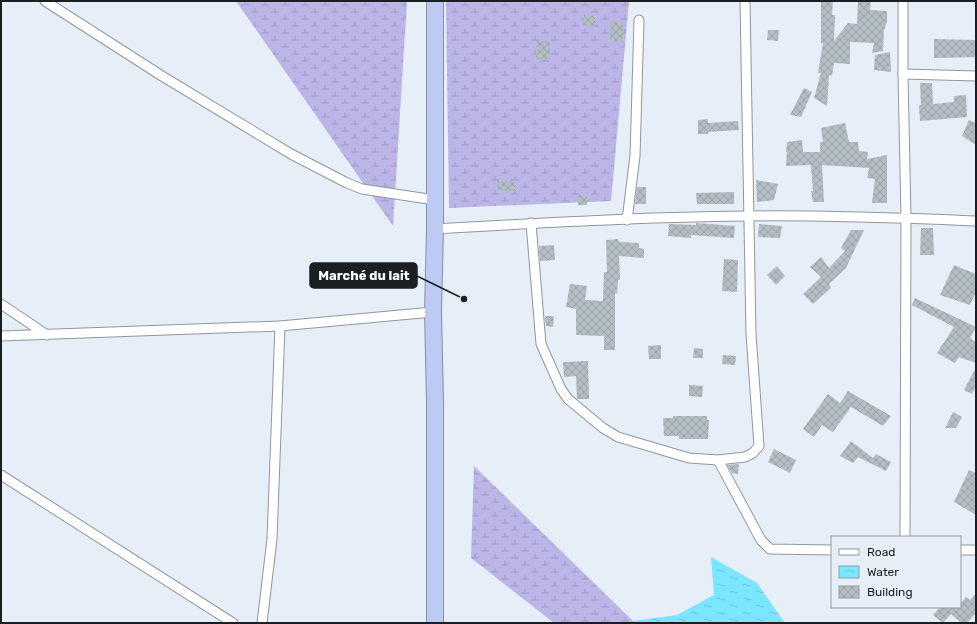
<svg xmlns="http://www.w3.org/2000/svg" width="977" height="624" viewBox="0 0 977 624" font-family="Rubik,sans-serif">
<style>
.wetland{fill:url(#wetland-marsh)}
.water{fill:url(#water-ripples)}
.building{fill:url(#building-cross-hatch)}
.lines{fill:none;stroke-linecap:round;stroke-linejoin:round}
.street-casing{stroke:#8f979f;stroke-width:11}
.highway-casing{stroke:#858eaa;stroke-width:18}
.street{stroke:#fff;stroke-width:9}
.highway{stroke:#bdcaf3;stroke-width:16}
.leader{fill:none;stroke:#1c1f22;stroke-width:1.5}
.callout-dot{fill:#1c1f22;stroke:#e6eef7;stroke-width:1.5}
.callout{fill:#1c1f22;stroke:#1c1f22;stroke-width:1.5}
.callout-label{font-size:13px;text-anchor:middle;font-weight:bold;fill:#fff}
</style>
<defs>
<pattern id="wetland-marsh" width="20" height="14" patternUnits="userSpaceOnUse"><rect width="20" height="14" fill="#bbb5e8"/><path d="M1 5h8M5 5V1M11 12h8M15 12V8" fill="none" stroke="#a09bc7"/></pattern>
<pattern id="water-ripples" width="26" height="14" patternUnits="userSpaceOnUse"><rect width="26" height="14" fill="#7be6ff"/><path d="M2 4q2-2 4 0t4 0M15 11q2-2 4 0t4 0" fill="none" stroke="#6ac5da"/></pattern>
<pattern id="building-cross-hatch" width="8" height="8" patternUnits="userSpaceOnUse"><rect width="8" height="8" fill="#b3bec4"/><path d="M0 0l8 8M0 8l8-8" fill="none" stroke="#99a3a8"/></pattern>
</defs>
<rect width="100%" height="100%" fill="#e6eef7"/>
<g class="wetland">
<path d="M236 1H407L393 226Z"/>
<path d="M446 1H629L611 201 449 208Z"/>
<path d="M474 466 633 621V623H554L471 558Z"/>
</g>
<path class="water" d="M711 557 757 583 785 623H633V621L677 615 714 595Z"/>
<g class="building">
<path d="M821 1H833L832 15H835L834 41 848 23 857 24 858 1H871L870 10 887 11V22L884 30 883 51 872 53 874 43 850 42V64L834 63 832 76 829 75 827 106 814 98 821 73H818L823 43H821Z"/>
<path d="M584 15 595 16V26H583Z"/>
<path d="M610 22 623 23V42L610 41Z"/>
<path d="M768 30H779L778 41 767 40Z"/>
<path d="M934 39 976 40V57L934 58Z"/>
<path d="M537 41H550V59H536Z"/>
<path d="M890 52 891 72 874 70 875 55Z"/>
<path d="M920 83H932L933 104 954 102V96L966 95 967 117 920 121 919 105H921Z"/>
<path d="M804 88 812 92 801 117 790 115Z"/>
<path d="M708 119V123L738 121 739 130 708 132V134H698V120Z"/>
<path d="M969 120 976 123V145L962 136Z"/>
<path d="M845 123 849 142H858L859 151 868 152 867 159 887 155V203H872L875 179 867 178 869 168 822 165 824 202H813L811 191H813L811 165 786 166 787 152H786L787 142 802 140 803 152H820V142H823L821 128Z"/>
<path d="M756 180 778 184 774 200 757 202Z"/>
<path d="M497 181 515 182V191L497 190Z"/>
<path d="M637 187H646V204H635Z"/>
<path d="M734 192V204H697L696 193Z"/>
<rect x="578" y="195" width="9" height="10"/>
<path d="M696 223 735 226 734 238 691 235V238L668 236 669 224 696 225Z"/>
<path d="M759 224 782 226 780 238 758 237Z"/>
<path d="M921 228H933L934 255H920Z"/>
<path d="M851 230H864L846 268 829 284 831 288 813 304 803 294 821 277 810 267 821 257 829 268 845 251 841 248Z"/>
<path d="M618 239 619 242 639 243V248L644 249V258L619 256 620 280H618L617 294 615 293V350H604V336L576 335V309L566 307 570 284 587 286 585 300 603 301 604 272H607L606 240Z"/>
<path d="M554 245 555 260 540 261 539 246Z"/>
<path d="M724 259 738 260 737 292 722 291Z"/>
<path d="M954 265 976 274V292L970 305 940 295Z"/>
<path d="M777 266 785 276 776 285 767 275Z"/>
<path d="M915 298 976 327 970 338 976 343V363L959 357 955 363 937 353 954 327 912 305Z"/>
<path d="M545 316H554L553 327 546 326Z"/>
<path d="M661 345V359H649L648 346Z"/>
<path d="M694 348 703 349V358H693Z"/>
<path d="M723 355 736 356 735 365 722 364Z"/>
<path d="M588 361 589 399H577L576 376 564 377 563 362Z"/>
<path d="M976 367V386L972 394 964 390Z"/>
<path d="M689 385 703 386 702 397 689 396Z"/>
<path d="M848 391 891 416 883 426 851 407 833 432 822 425 814 437 803 429 828 394 840 403Z"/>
<path d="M953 412 962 417 956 428H945Z"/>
<path d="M673 416H707V420H709L708 439H679V436H664L663 418H673Z"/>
<path d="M851 441 873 458 876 454 891 462 886 471 858 457 853 463 840 456Z"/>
<path d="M774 449 796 460 790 473 768 462Z"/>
<path d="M739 464 738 474 732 473 727 465Z"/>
<path d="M969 470 976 473V515L954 502Z"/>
<path d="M976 593V613L967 623H961L951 614 943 623 933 615 940 607H960V604L966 597 970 600Z"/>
</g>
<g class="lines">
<defs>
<g id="street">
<path d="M45 1 162 76 291 154 347 183 362 189 435 200"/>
<path d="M903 1V74L906 218 905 537"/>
<path d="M903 74 976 76"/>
<path d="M627 220 635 156 639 20"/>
<path d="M531 223 541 344 561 389 568 399 603 428 618 437 689 458 718 460 745 457 753 453 759 446 751 334 745 1"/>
<path d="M435 229C539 223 644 217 749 216 825 215 900 218 976 221"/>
<path d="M1 304 47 335"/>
<path d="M1 336 280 326 433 312"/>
<path d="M718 460 761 540 770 549 832 550"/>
<path d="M1 475 233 623"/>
<path d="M960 550H976"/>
<path d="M262 623 272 539 280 326"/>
</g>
<path id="highway" d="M435 1V229L433 312 435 403V623"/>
</defs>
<use href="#street" class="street-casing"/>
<use href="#highway" class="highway-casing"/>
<use href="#street" class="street"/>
<use href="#highway" class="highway"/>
</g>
<path class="leader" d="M464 299L417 276"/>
<circle class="callout-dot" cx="464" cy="299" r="4"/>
<rect class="callout" x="310" y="263" width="107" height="25" rx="4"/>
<g class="callout-label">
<text x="364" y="280">Marché du lait</text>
</g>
<rect width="977" height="624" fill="none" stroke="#1c1f22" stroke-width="4"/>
<rect x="831" y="536" width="130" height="72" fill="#e6eef7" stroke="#959ba2"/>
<rect x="839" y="549" width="20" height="6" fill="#ffffff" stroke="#959ba2"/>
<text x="867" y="556" font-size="12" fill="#1c1f22">Road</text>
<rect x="839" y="566" width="20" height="12" fill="url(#water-ripples)" stroke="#959ba2"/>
<text x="867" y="576" font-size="12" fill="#1c1f22">Water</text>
<rect x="839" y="586" width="20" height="12" fill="url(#building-cross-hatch)" stroke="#959ba2"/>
<text x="867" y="596" font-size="12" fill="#1c1f22">Building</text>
</svg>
